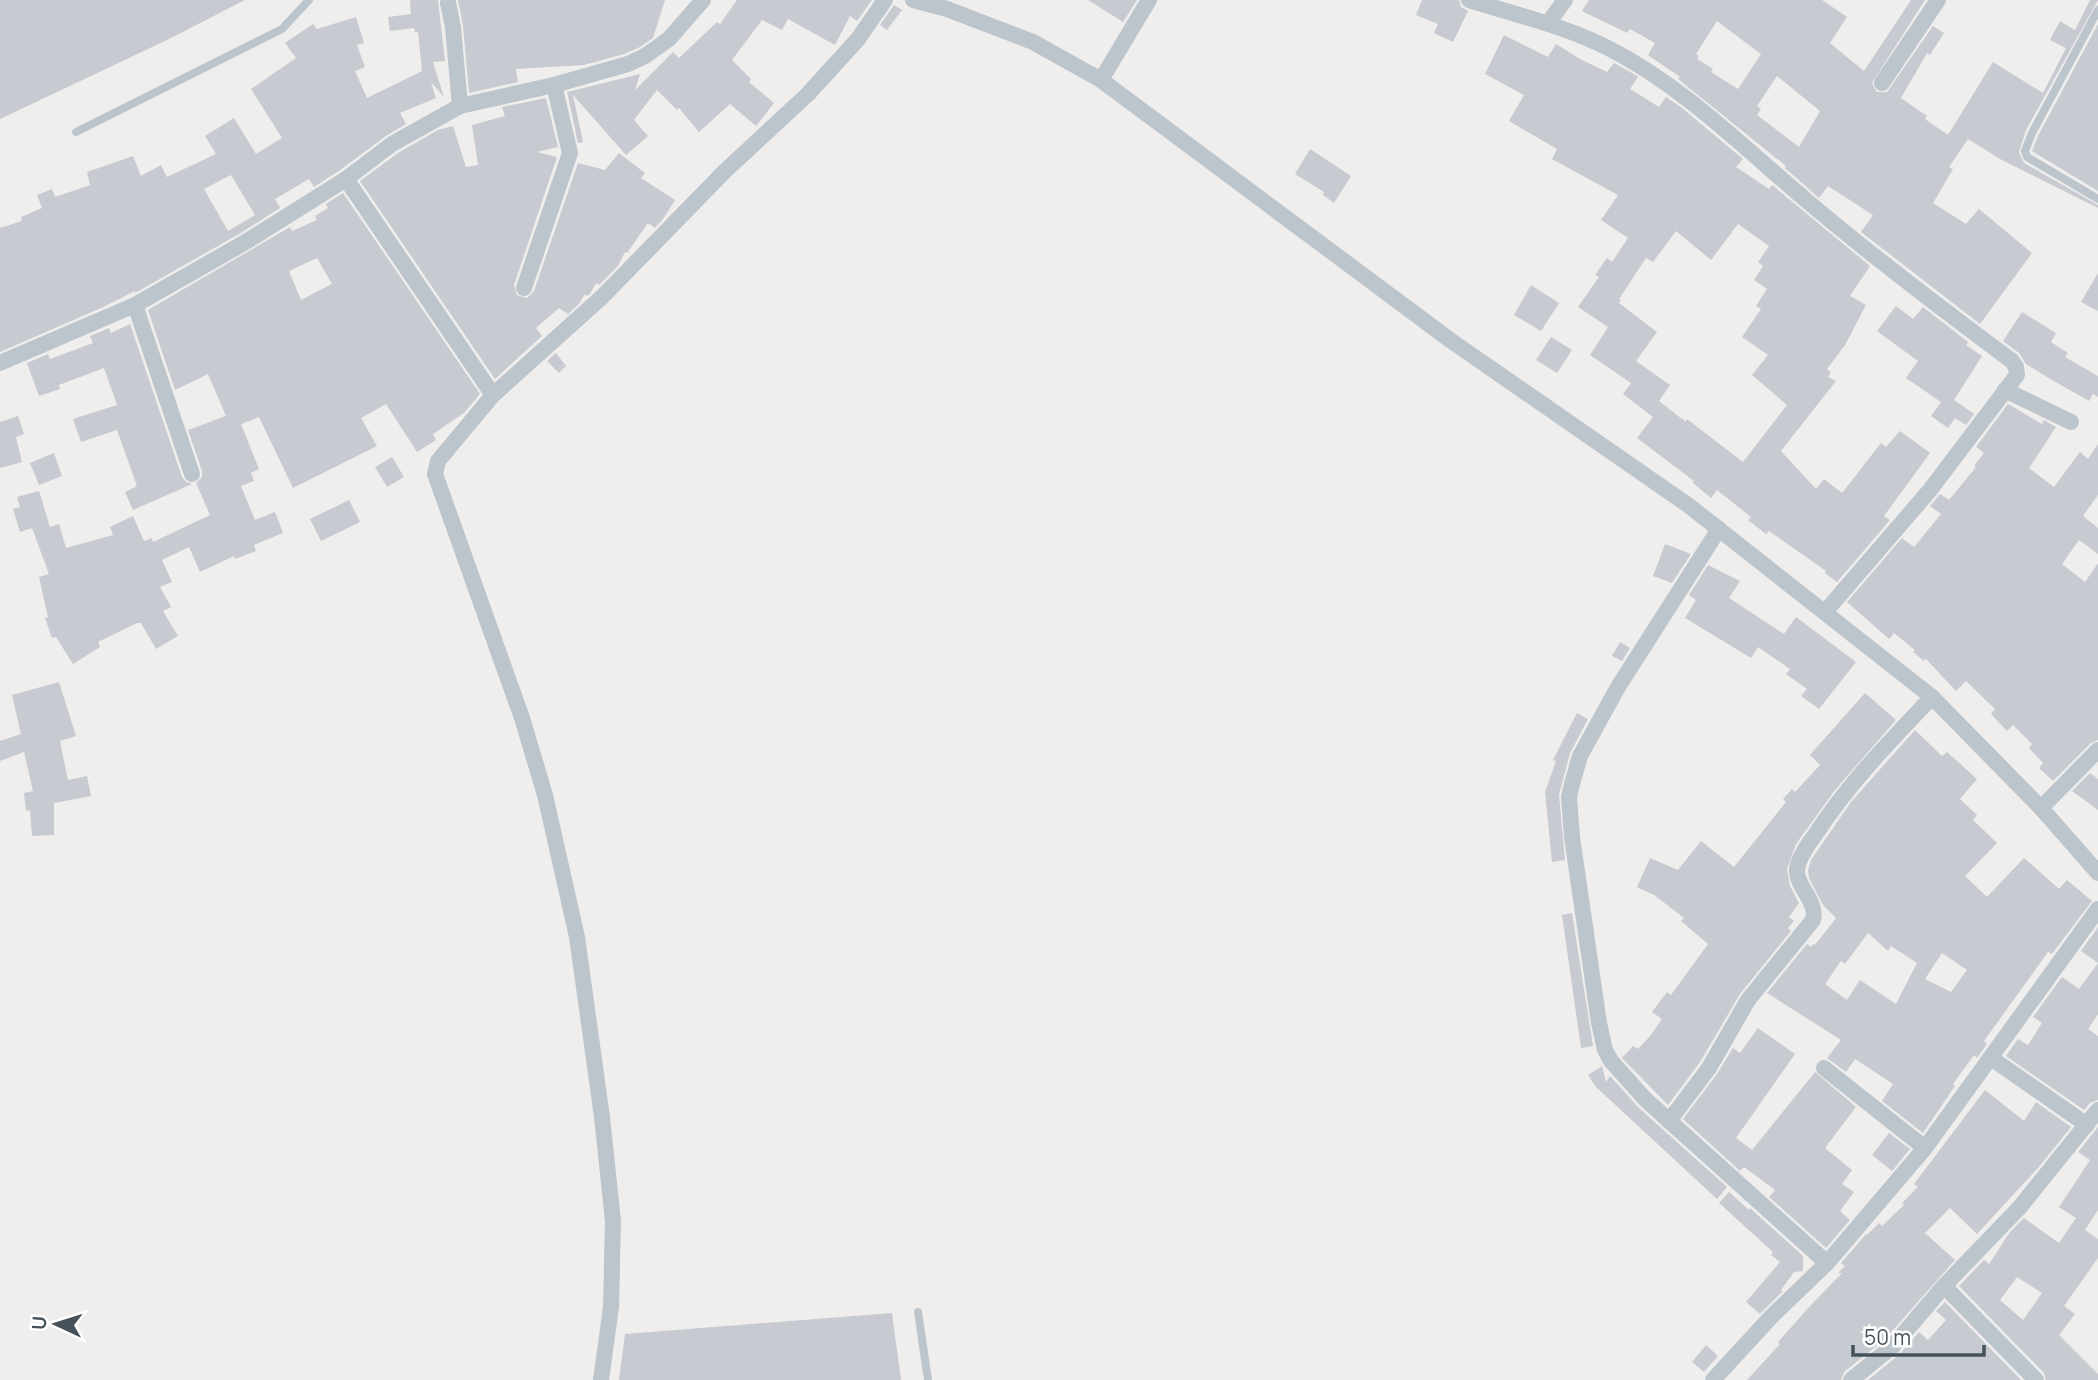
<svg xmlns="http://www.w3.org/2000/svg" width="2098" height="1380" viewBox="0 0 2098 1380" font-family="Manrope,sans-serif">
<style>
.building{fill:#c7cad0;fill-rule:evenodd}
.lines{fill:none;stroke-linecap:round;stroke-linejoin:round}
.lane{stroke:#bcc5cc;stroke-width:8}
.street{stroke:#bcc5cc;stroke-width:16}
</style>
<rect width="100%" height="100%" fill="#f0eded"/>
<g class="building">
<path d="M0 0H245L167 40 0 119Z"/>
<path d="M410 0H438L445 61 433 62 444 97 431 82 436 98 400 113 406 124 386 136 340 170 314 187 309 179 275 199 280 208 239 234 135 293V291L101 308 0 352V228L22 221 21 217 42 208 37 195 52 189 55 197 90 185 87 172 133 156 141 176 161 165 167 177 216 154 205 136 234 118 256 154 282 138 251 89 296 58 285 43 313 24 317 29 356 17 364 43 357 45 365 67 355 71 367 98 422 71 418 32H415L414 28 390 31 388 17 411 14ZM231 175 255 215 228 231 204 189Z"/>
<path d="M458 0H665L653 38 640 47 624 54 584 65 516 69 518 82 469 93 463 26Z"/>
<path d="M737 0H872L857 21 850 16 835 45 788 19 782 30 762 20 732 60 751 79 749 82 774 103 756 126 730 104 699 132 679 108 677 110 657 90 634 120 648 136 626 155 573 95 583 142 578 143 567 92 640 74 635 90 673 52 679 58 717 22 720 24Z"/>
<path d="M1088 0H1137L1123 22Z"/>
<path d="M1422 0H1459L1461 7 1468 11 1453 42 1434 33 1438 24 1416 15Z"/>
<path d="M1589 0H1822L1847 17 1830 43 1864 71 1911 0H1925L1872 83 1877 92H1887L1933 26 1944 33 1930 55 1927 53 1901 98 1927 116 1925 119 1948 135 1993 62 2043 93 2066 48 2050 40 2060 21 2075 30 2090 0H2098L2026 130 2019 152 2024 163 2098 205V208L2000 159 1968 139 1949 167 1953 169 1933 203 1966 224 1979 209 2032 253 1980 324 1861 232 1873 215 1828 186 1819 198 1785 168 1786 166 1678 79 1680 77 1648 55 1655 43 1630 29 1627 33 1582 11ZM1717 21 1761 54 1738 89 1711 72 1713 69 1697 59 1699 56 1696 54ZM1777 76 1820 111 1799 147 1757 115 1761 109 1757 106Z"/>
<path d="M894 5 902 10 887 30 880 25Z"/>
<path d="M2098 24V191L2032 151 2038 136Z"/>
<path d="M1504 35 1548 57 1556 44 1580 59 1607 72 1614 63 1632 73 1638 77 1630 89 1659 107 1666 97 1682 108 1743 159 1736 167 1769 189 1772 185 1870 266 1850 296 1866 305 1845 345 1827 369 1831 372 1828 377 1836 381 1781 451 1816 489 1824 479 1842 493 1881 443 1886 447 1900 431 1930 453 1884 516 1890 520 1837 582 1825 573 1826 571 1769 531 1766 534 1748 520 1751 517 1717 490 1711 498 1693 483 1694 481 1637 438 1653 417 1623 394 1631 383 1590 355 1608 327 1578 307 1599 277 1595 275 1607 258 1612 262 1628 238 1601 220 1618 195 1552 159 1557 149 1509 121 1524 95 1485 74ZM1738 224 1769 246 1758 262 1763 266 1754 280 1767 289 1756 306 1761 309 1742 337 1768 355 1752 375 1787 405 1743 462 1687 419 1686 422 1659 401 1670 385 1636 361 1657 332 1619 303 1621 300 1619 299 1646 258 1653 262 1676 231 1711 260Z"/>
<path d="M546 98 558 147 537 152 557 157 514 285 517 295 527 298 534 291 578 163 605 170 619 153 645 173 641 178 675 200 663 219 655 228 648 223 627 253 625 252 618 266 599 285 596 283 590 294 587 296 585 294 579 304 568 314 559 308 536 328 542 336 495 379 360 181 398 153 438 130 453 126 466 167 478 165 472 125 505 116 502 107Z"/>
<path d="M1310 149 1351 176 1334 203 1323 195 1324 192 1295 174Z"/>
<path d="M343 193 480 394 464 413 433 434 436 440 417 452 386 404 361 418 377 446 293 488 259 417 241 424 259 469 251 473 254 481 241 486 255 520 275 512 283 533 254 545 256 551 235 559 234 556 200 572 189 547 162 560 172 582 160 587 171 607 163 611 178 636 156 649 141 623H137L98 642 100 647 73 664 56 637 52 638 45 618 48 617 39 577 49 574 32 528 20 532 13 509 20 507 17 497 39 491 50 527 59 524 66 548 113 535 110 527 133 516 144 541 152 538 153 542 210 515 196 483 202 477V471L188 430 226 416 208 374 175 390 148 310 290 227 292 231 317 220 315 216 328 208 326 204ZM317 258 332 284 301 300 289 271Z"/>
<path d="M2098 273V311L2081 302Z"/>
<path d="M1531 285 1559 303 1541 331 1514 315Z"/>
<path d="M1896 306 1913 319 1923 307 1968 342 1966 345 1982 356 1954 400 1974 414 1966 425 1955 418 1948 428 1931 416 1941 402 1906 378 1918 361 1877 331Z"/>
<path d="M2022 312 2056 333 2051 342 2068 353 2065 357 2098 376V397L2093 394 2089 401 2052 380 2026 364 2019 353 2003 341Z"/>
<path d="M130 324 182 477 186 482 192 484 133 510 125 492 137 486 117 430 81 442 73 419 117 405 104 368 59 385 60 389 39 396 27 363 48 354 50 359 93 343 90 336 109 328 111 333Z"/>
<path d="M1551 337 1572 350 1557 373 1536 360Z"/>
<path d="M556 353 566 366 559 373 547 361Z"/>
<path d="M2008 404 2042 424 2044 420 2056 427 2029 468 2054 487 2080 452 2088 459 2098 444V495L2083 516 2098 528V554L2079 540 2062 564 2085 582 2098 563V740L2091 743 2053 781 2039 768 2043 763 2029 748 2032 744 2013 725 2007 731 1991 714 1995 709 1966 681 1956 691 1926 659 1924 661 1913 652 1915 650 1894 633 1889 639 1847 602 1902 538 1914 547 1941 514 1930 506 1940 494 1949 500 1976 467 1974 466 1984 453 1976 447Z"/>
<path d="M18 416 24 434 16 437 22 462 0 468V422Z"/>
<path d="M54 453 62 476 39 485 30 463Z"/>
<path d="M392 457 404 477 387 487 375 467Z"/>
<path d="M349 500 360 522 321 541 310 519Z"/>
<path d="M1665 544 1691 554 1672 583 1653 576Z"/>
<path d="M1708 565 1740 581 1729 598 1784 634 1796 617 1856 662 1819 709 1801 696 1807 689 1786 674 1790 669 1758 647 1751 658 1685 618 1696 600 1689 595Z"/>
<path d="M1620 642 1630 648 1622 661 1612 656Z"/>
<path d="M59 682 76 736 60 741 68 780 87 776 91 796 54 803V835L32 836 30 810 26 811 24 793 33 791 24 752 0 761V741L21 734 12 695Z"/>
<path d="M1865 693 1896 720 1835 790 1796 844 1787 869 1790 886 1799 903 1789 917 1794 921 1788 928 1791 931 1740 994 1700 1062 1668 1105 1622 1058 1633 1046 1638 1049 1651 1035 1662 1019 1652 1012 1667 992 1671 995 1708 944 1681 921 1684 918 1654 895 1637 887 1650 858 1678 870 1701 841 1734 867 1786 802 1783 799 1792 789 1795 792 1820 765 1810 755Z"/>
<path d="M1577 713 1588 719 1570 753 1559 795 1565 860 1552 862 1545 792 1556 761 1553 760Z"/>
<path d="M1915 730 1942 756 1947 752 1977 779 1960 799 1977 815 1973 820 1997 843 1965 876 1987 897 2024 858 2059 889 2067 880 2092 901 2052 954 2048 952 1984 1041 1987 1044 1977 1058 1974 1055 1953 1084 1955 1086 1923 1133 1882 1101 1893 1084 1855 1059 1846 1072 1827 1058 1841 1040 1767 993 1807 944 1811 947 1813 944 1815 945 1836 918 1823 905 1809 878 1808 870 1811 860 1851 802ZM1868 933 1888 951 1891 946 1917 963 1896 1004 1860 980 1847 1000 1825 984 1841 961 1845 964ZM1942 953 1967 970 1951 992 1925 979Z"/>
<path d="M2090 773 2098 779V810L2072 791Z"/>
<path d="M1572 913 1593 1046 1581 1048 1562 915Z"/>
<path d="M2098 927V963L2081 951Z"/>
<path d="M2098 963V1014L2088 1029 2098 1036V1100L2090 1103 2084 1110 2006 1056 2018 1039 2028 1045 2042 1023 2033 1017 2062 977 2079 989Z"/>
<path d="M1758 1028 1795 1054 1736 1138 1752 1150 1815 1072 1856 1107 1825 1148 1852 1170 1842 1184 1854 1192 1840 1211 1850 1220 1826 1248 1769 1197 1775 1190 1744 1167 1740 1171 1683 1119 1717 1074 1733 1048 1740 1053Z"/>
<path d="M1602 1066 1606 1082 1610 1076 1639 1108 1727 1187 1717 1199 1596 1087 1588 1075Z"/>
<path d="M1985 1090 2024 1121 2036 1102 2071 1127 2038 1168 1977 1234 1950 1208 1925 1233 1955 1260 1886 1338 1844 1372 1841 1380H1747L1780 1344 1778 1342 1811 1305 1842 1273H1838L1845 1266 1841 1263 1866 1234 1867 1235 1879 1223 1882 1226 1904 1205 1902 1203 1918 1187 1914 1184Z"/>
<path d="M2098 1127V1210L2085 1230 2098 1239V1258L2064 1306 2075 1314 2059 1335 2098 1374V1380H2046L2044 1373 1959 1286 1984 1260 1989 1264 2010 1232 2024 1218 2059 1243 2076 1218 2059 1207 2090 1160 2078 1152ZM2017 1277 2042 1293 2023 1320 2000 1300Z"/>
<path d="M1889 1133 1910 1149 1892 1171 1872 1155Z"/>
<path d="M1729 1192 1749 1210 1750 1208 1803 1256V1271L1794 1272 1781 1290 1783 1291 1760 1314 1746 1302 1780 1262 1771 1255 1773 1252 1719 1203Z"/>
<path d="M1945 1302 2021 1380H1868L1900 1354 1919 1332 1928 1340 1946 1320 1936 1311Z"/>
<path d="M892 1313 901 1380H619L625 1334Z"/>
<path d="M1706 1345 1718 1356 1704 1372 1692 1362Z"/>
</g>
<g class="lines">
<g class="lane">
<path d="M2098 10 2032 133 2025 151 2027 157 2098 199"/>
<path d="M76 132 282 29 309 0"/>
<path d="M918 1312 928 1380"/>
</g>
<g class="street">
<path d="M913 0 947 9 1033 42 1101 80 1450 340 1688 505 1932 697 2041 808 2098 873"/>
<path d="M1469 0C1517 15 1565 26 1610 49 1684 87 1743 147 1807 201 1873 257 1942 309 2012 361L2016 367 2017 375 1930 490 1825 612"/>
<path d="M448 3 453 27 460 106"/>
<path d="M1548 23 1565 0"/>
<path d="M1101 80 1149 0"/>
<path d="M1882 83 1938 0"/>
<path d="M346 179 493 395"/>
<path d="M524 288 570 153 554 85"/>
<path d="M135 305 192 474"/>
<path d="M0 363 135 305 244 243 346 179 392 144 460 106 554 85 628 64 645 56 669 39 703 0"/>
<path d="M2005 390 2071 422"/>
<path d="M1719 529 1618 687 1580 756 1572 784 1569 797 1572 837 1599 1023 1605 1050 1611 1061 1646 1100 1827 1263"/>
<path d="M2041 808 2098 750"/>
<path d="M1991 1058 2087 1125"/>
<path d="M1824 1068 1925 1148"/>
<path d="M1669 1121 1709 1068 1748 1000 1813 920C1818 901 1796 887 1797 870 1798 857 1810 842 1817 832 1850 782 1891 740 1932 697"/>
<path d="M1944 1286 2036 1380"/>
<path d="M601 1380 611 1307 613 1221 602 1117 577 937 545 795 522 718 435 474 438 461 493 395 602 297 725 171 808 94 858 39 885 0"/>
<path d="M1713 1380 1771 1317 1827 1263 1925 1148 2098 909"/>
<path d="M1851 1380 1893 1346 1944 1286 2020 1207 2098 1110"/>
</g>
</g>
<g transform="translate(56 1324) rotate(274)" stroke="#ffffff" stroke-width="5" paint-order="stroke">
<path d="M0-5L12 26L0 18L-12 26Z" fill="#465259"/>
<text y="-10" font-size="19" font-weight="bold" text-anchor="middle" fill="#465259">U</text>
</g>
<path d="M1853 1345v10h131v-10" fill="none" stroke="#465259" stroke-width="3.5"/>
<text x="1864" y="1345" font-size="21" fill="#465259" stroke="#ffffff" stroke-width="5" paint-order="stroke">50 m</text>
</svg>
